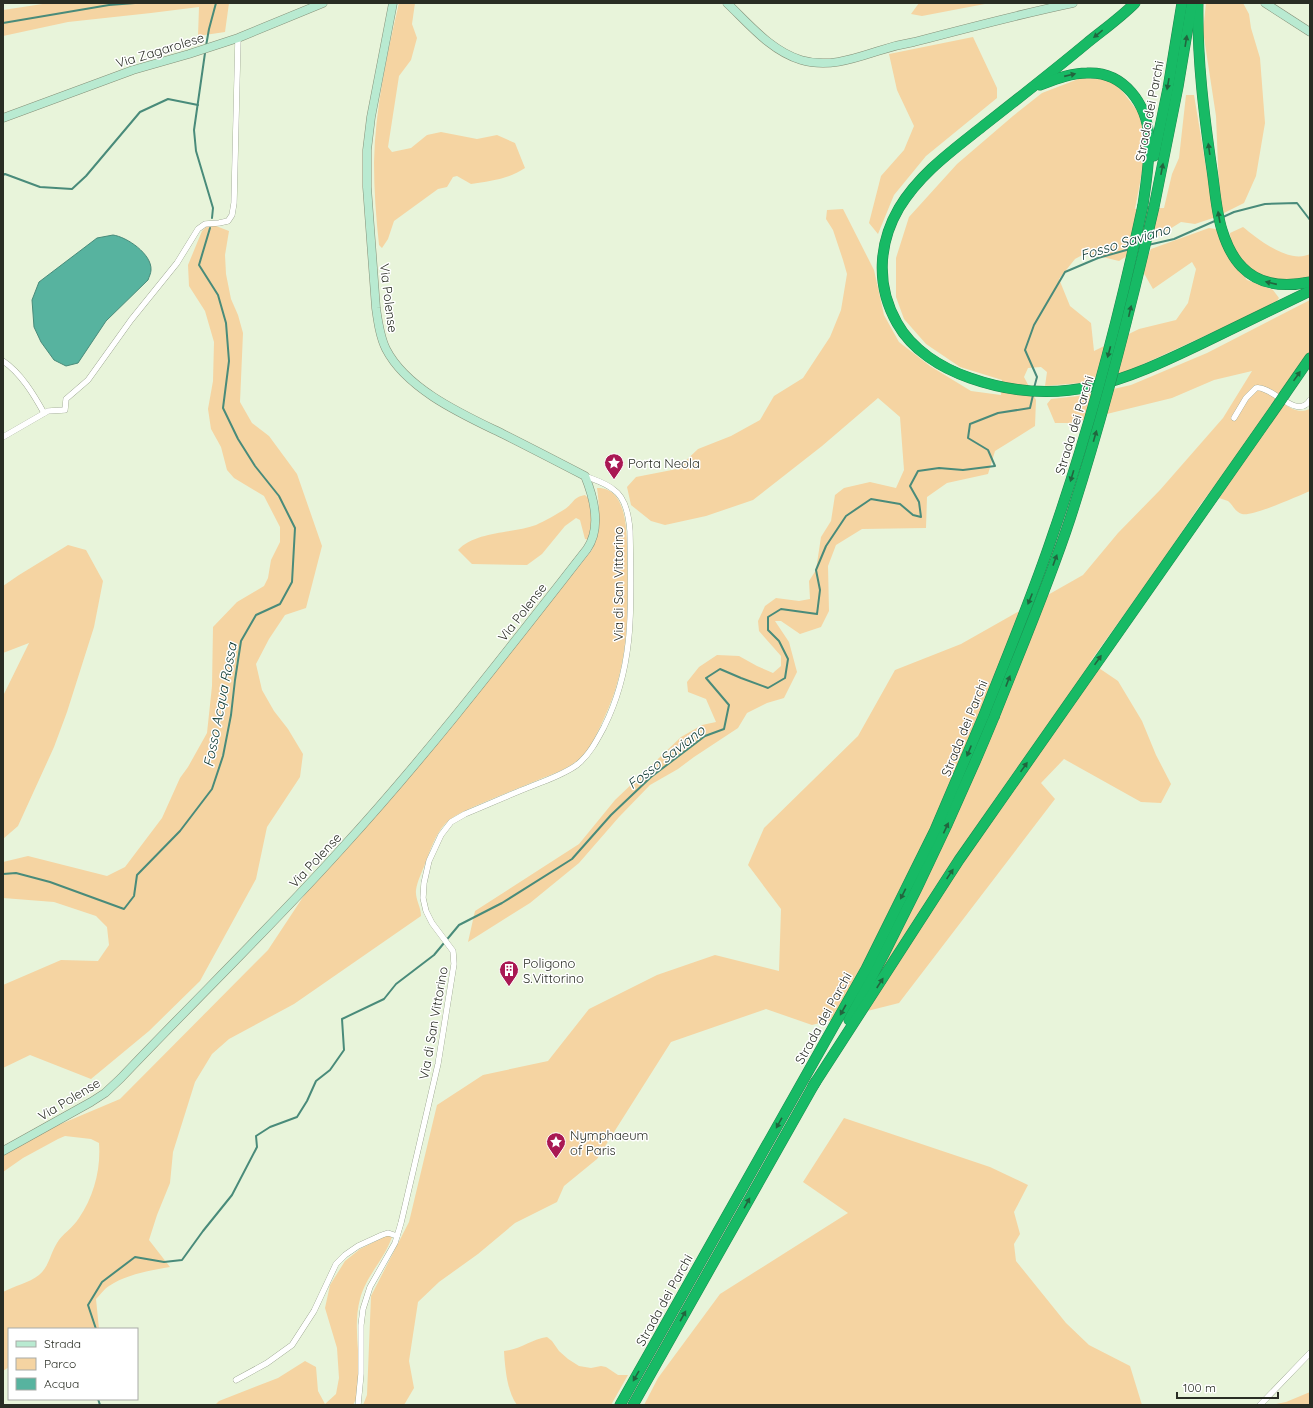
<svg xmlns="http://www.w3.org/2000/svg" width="1313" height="1408" viewBox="0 0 1313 1408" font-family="Quicksand,sans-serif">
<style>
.green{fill:#f5d4a2}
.water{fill:#57b39f;stroke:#498b7a}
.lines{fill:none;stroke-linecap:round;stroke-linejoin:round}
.stream{stroke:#498b7a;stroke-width:2}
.street-casing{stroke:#859078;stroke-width:6}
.secondary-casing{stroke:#859078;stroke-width:9}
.highway-casing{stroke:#1d894e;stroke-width:11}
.street{stroke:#fff;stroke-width:5.5}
.secondary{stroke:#b9ead1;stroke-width:8}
.highway{stroke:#17ba65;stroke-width:10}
.highway-bridge-casing{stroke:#1d894e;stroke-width:11;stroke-linecap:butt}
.highway-bridge{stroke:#17ba65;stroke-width:10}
.oneway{fill:#22653e}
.labels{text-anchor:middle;stroke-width:3;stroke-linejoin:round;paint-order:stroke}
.street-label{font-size:13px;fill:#292d24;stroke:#fff}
.poi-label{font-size:13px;fill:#292d24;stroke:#fff;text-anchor:start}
.water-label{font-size:14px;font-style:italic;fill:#0d3931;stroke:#fff}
</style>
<rect width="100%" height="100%" fill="#e8f4da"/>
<g class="green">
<path d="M49 3H229L225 32 198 36 199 7 151 13 68 22 3 36V10Z"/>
<path d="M399 3H415L412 24 417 38 411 60 399 76 388 147 392 152 411 148 427 135 441 132 477 139 497 135 515 143 525 168C509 179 490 181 471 184L457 176 453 177 447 187 438 189 394 221 388 239 382 248 379 245C376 218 374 190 374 163 375 109 387 55 399 3Z"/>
<path d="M919 3H990L922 16 911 14Z"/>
<path d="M1206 3H1243L1249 14 1251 28 1260 58 1265 123 1256 176 1244 203 1216 217 1195 224 1181 222 1119 261 1086 253 1075 259 1059 279 1070 306 1091 323 1094 351 1139 329 1176 320 1188 303 1196 269 1192 262 1153 289 1142 270 1151 249 1209 228 1216 229 1231 260 1247 280 1273 290 1279 298 1275 304 1126 372 1080 383 1045 386 1047 372 1041 367 1028 368 1024 377 1036 400 1035 426 995 451 988 474 947 483 927 497 926 528 862 529 836 545 828 566 829 611 821 627 800 634 781 621H775L789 642 797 672 784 698 767 703 747 713 738 728 694 757 678 769 650 785 619 817 579 863 530 903 468 942 475 911 579 844 615 800 681 737 702 725 716 722 706 699 688 692 687 682 699 667 717 655 739 656 757 666 773 673 781 666V656L759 631 758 621 765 606 776 598 799 601 810 599 809 581 816 570 821 537 831 521 835 495 844 488 870 482 896 488 904 470 900 417 878 398 822 446 753 500 706 516 665 525 651 521 631 505 627 487 636 477 677 469 698 449 731 436 760 420 774 396 803 378 830 337 841 310 847 274 843 260 833 230 826 219 827 210 843 209 874 270 884 315 899 342 930 366 971 391 1001 395 1002 380 960 367 926 344 904 319 896 297V258L909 217 957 164 1013 116 1042 93 1081 78 1101 79 1112 82 1123 92 1139 113 1147 146 1135 209 1164 208 1172 174 1179 158 1186 95H1194L1210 191 1219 190 1216 116 1203 31Z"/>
<path d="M973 37 997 88V98L926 156 894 195 878 234 869 223 881 176 904 150 914 126 897 90 889 54Z"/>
<path d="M207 226H216L229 231 225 255 226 274 231 299 238 315 243 333 240 402 252 423 269 436 297 474 322 546 306 608 285 615 269 639 256 664 262 690 274 711 288 729 303 754 300 777 267 827 256 879 200 981 149 1031 91 1079 30 1055 3 1068V985L61 960 98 961 109 945 107 927 96 916 54 902 3 898V862L28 856 107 876 125 867 162 818 180 778 188 767 207 733 212 686 213 627 237 602 264 586 268 578 271 560 280 542V527L264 496 234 478 227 470 221 447 211 429 208 409 213 381 214 342 205 311 189 286 188 265 202 231Z"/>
<path d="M1243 227C1259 240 1289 264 1310 254V279L1291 282 1273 280 1250 271 1231 245 1230 233Z"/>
<path d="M1310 300V352L1254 434 1200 505 1159 566 1090 662 1118 681 1142 721 1156 755 1171 784 1161 803 1141 802 1064 759 1041 783 1055 799 899 1003 812 1025 766 1009 671 1042 597 1159 564 1186 557 1202 515 1223 478 1254 439 1282 418 1302 409 1361 414 1388 404 1405H363L367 1395 371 1296 409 1222 437 1105 483 1075 548 1061 589 1009 657 975 715 955 779 971 781 909 748 865 764 828 858 736 895 670 961 644 1083 575 1118 533 1160 490 1223 418 1252 371 1214 380 1172 398 1070 423H1055L1047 404 1051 399 1087 395 1131 385 1207 353Z"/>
<path d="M1284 404C1294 410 1299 413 1310 409V491C1298 496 1252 517 1242 514 1235 512 1233 505 1228 501 1225 500 1222 499 1219 498Z"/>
<path d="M597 488C624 487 626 522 627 542 628 609 632 663 601 725 595 737 590 749 580 758 569 769 552 774 538 780 521 787 504 794 487 801 474 807 456 813 445 824 435 835 430 851 425 864 422 872 417 882 416 890 415 899 421 907 421 916L294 1004 229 1039 212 1054 195 1082 173 1152 170 1183 157 1215 149 1240 170 1267C151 1270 125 1275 109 1286 104 1289 100 1295 96 1299L99 1329H9V1367L3 1371V1292C14 1286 29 1283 39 1275 49 1267 50 1254 57 1243 62 1234 73 1228 79 1218 94 1196 101 1169 99 1143L91 1139 65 1136 58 1139 23 1158 3 1172V1154L49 1129 120 1099 268 950 305 894 501 664 592 550C601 530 600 510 597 488Z"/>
<path d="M585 495 591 501 593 529 590 540 585 539 580 520 576 518 565 526 542 554 527 565 472 564 458 550C476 531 511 534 536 525 545 521 557 514 565 509 574 503 573 497 585 495Z"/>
<path d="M68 545 86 550 103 581 94 627 67 712 54 747 18 826 3 839V696L29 643 3 653V586L19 575Z"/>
<path d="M844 1118 990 1167 1028 1185 1014 1212 1020 1234 1014 1244 1016 1261 1066 1323 1089 1345 1130 1366 1142 1405H644L658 1378 720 1294 848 1213 803 1182Z"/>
<path d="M388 1235 392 1237C384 1260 366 1276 360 1299 352 1329 362 1361 359 1391 358 1396 355 1401 353 1405H215L219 1401 278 1378 305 1361 316 1367 318 1391 325 1404 336 1394 339 1378 337 1348 325 1308 330 1285 345 1261 360 1249Z"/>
<path d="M547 1337 552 1341 559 1351 568 1359 579 1366 591 1368 601 1366 606 1367 618 1375H628L611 1405H517C507 1392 505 1367 504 1351 519 1350 532 1339 547 1337Z"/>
<path d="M1310 1392V1405H1271L1286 1402Z"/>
</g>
<path class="water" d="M113 235C127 237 152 254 151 270 151 273 149 277 148 280L106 321 78 363 66 366 54 360 41 342 34 327 32 300 39 282 97 238Z"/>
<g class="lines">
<g class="stream">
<path d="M3 23 109 5 135 3"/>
<path d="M206 46 209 29 216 3"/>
<path d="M205 53 194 130 196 151 213 208 212 218"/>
<path d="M3 175 5 174 40 187 72 189 86 176 140 112 168 99 198 105"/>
<path d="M1223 217 1234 212 1265 204 1297 203 1310 220"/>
<path d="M1148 245 1174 239 1217 220"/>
<path d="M1034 388 1037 377 1025 350 1034 325 1065 272 1098 258 1130 249"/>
<path d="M3 874 16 873 50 882 124 909 134 896 137 875 180 831 212 789 223 756 231 715 235 680 241 641 256 615 280 604 292 582 295 528 279 496 255 466 238 439 223 408 229 361 226 323 218 295 199 265 210 228"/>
<path d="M96 1329 88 1305 102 1282 135 1257 164 1262 182 1260 203 1231 232 1195 257 1147 256 1136 270 1127 297 1117 307 1101 316 1081 330 1070 344 1050 342 1019 384 999 396 984 434 955 459 925 502 903 572 859 611 815 651 777 705 736 724 729 729 705 706 678 720 669 741 678 768 688 785 678 788 659 779 641 768 630V617L781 609 817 614 820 590 816 570 826 546 846 516 871 499 900 504 913 515 921 517 919 502 910 486 918 471 939 468 963 470 995 466 988 450 968 438 970 424 998 413 1030 408 1033 395"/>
<path d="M98 1399 100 1405"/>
</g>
<defs>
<g id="street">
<path d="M3 361C21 373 34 395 44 413"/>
<path d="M1234 418 1246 398 1256 388C1272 385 1297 421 1310 400"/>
<path d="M3 437 48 411 65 410 66 399 88 380 131 320 177 263 198 229 205 224 219 223 228 221 232 215 234 203 238 38"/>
<path d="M236 1380 267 1363 292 1345 314 1311 336 1264 345 1255 358 1246 382 1235 388 1233 397 1236"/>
<path d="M358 1405 361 1374V1325L363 1309 370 1287 395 1243 401 1223 438 1064 454 964 453 951 432 923 426 911 423 898 424 883 429 861 441 835 451 822 465 814C487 805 509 795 532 786 547 780 565 774 578 764 590 754 597 740 604 727 636 663 631 601 630 531 629 518 626 498 614 490 606 483 595 480 585 476"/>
<path d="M1260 1405 1310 1353"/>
</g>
<g id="secondary">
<path d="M727 3C749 24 771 51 801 60 828 68 853 59 878 51 890 47 902 44 914 42 967 28 1020 14 1073 3"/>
<path d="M1265 3 1310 32"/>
<path d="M3 118 133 70 189 54 238 38 323 3"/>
<path d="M3 1151 91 1102 105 1093 121 1078C194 1001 271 927 342 848 429 753 508 650 587 549 602 527 594 498 585 476 558 462 531 448 503 434 464 415 407 390 386 349 380 337 378 322 376 308L367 187V150L371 117 393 3"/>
</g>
<g id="highway">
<path d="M1135 3C1120 18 1103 30 1087 43 1051 73 1015 101 978 130 949 153 919 175 899 208 878 244 876 286 897 323 912 350 941 368 970 378 1061 410 1124 381 1205 342 1240 325 1275 308 1310 291"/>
<path d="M1198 3C1197 59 1204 115 1212 170 1215 190 1216 211 1222 230 1226 243 1232 257 1242 267 1260 286 1286 287 1310 282"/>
<path d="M1040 85C1056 79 1071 73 1087 73 1124 71 1147 104 1149 138 1150 160 1146 183 1143 205"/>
<path d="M1154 156 1168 88 1182 3"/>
<path d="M1154 207 1178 87 1192 3"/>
<path d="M1285 394 1310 358"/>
<path d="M849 1020C903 921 951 821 994 717"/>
<path d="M813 1086 959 860 1279 403"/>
<path d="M620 1405 866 969 935 830 984 715"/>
<path d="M633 1405 816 1081"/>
</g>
</defs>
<use href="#street" class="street-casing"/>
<use href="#secondary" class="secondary-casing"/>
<use href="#highway" class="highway-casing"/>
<use href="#street" class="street"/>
<use href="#secondary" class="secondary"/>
<use href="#highway" class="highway"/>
<defs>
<g id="highway-bridge">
<path d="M1279 403 1285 394"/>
<path d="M984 715C1007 656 1032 597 1052 537 1090 428 1119 317 1143 205"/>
<path d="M994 717C1020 651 1048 586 1070 519 1103 417 1130 312 1154 207"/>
</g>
</defs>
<use href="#highway-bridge" class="highway-bridge-casing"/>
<use href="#highway-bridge" class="highway-bridge"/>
</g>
<defs><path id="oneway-solid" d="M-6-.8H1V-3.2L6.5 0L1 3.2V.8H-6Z"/></defs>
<g class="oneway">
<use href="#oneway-solid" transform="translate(1098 34) rotate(141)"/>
<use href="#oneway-solid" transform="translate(1186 41) rotate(-81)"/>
<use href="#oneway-solid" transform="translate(1070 75) rotate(-13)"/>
<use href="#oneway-solid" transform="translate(1168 84) rotate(100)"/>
<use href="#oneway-solid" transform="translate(1209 149) rotate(-98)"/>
<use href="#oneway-solid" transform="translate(1162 169) rotate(-79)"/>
<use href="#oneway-solid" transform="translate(1219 217) rotate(-100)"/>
<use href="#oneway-solid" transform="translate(1271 283) rotate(-167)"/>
<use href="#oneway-solid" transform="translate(1130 311) rotate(-77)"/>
<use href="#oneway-solid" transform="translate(1109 352) rotate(105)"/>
<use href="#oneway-solid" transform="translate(1297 376) rotate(-55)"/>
<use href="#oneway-solid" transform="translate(1095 436) rotate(-74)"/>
<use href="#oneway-solid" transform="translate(1072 476) rotate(107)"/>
<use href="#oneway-solid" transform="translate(1055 560) rotate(-70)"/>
<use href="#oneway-solid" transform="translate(1030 599) rotate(112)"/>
<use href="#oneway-solid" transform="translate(1098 660) rotate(-55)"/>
<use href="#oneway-solid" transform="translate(1008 681) rotate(-69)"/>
<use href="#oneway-solid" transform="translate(969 751) rotate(112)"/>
<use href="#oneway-solid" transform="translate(1024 767) rotate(-55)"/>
<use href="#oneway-solid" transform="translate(946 828) rotate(-65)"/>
<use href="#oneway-solid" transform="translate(950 874) rotate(-56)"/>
<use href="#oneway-solid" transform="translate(903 894) rotate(117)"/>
<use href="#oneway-solid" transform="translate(880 983) rotate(-57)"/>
<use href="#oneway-solid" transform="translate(843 1010) rotate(119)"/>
<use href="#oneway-solid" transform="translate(779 1123) rotate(119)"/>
<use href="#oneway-solid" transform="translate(747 1203) rotate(-61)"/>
<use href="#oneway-solid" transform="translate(683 1316) rotate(-61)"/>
<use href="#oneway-solid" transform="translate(636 1376) rotate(120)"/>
</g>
<defs>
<symbol id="sight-pin" viewBox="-11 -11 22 30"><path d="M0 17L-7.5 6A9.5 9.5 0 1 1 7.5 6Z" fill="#a91853" stroke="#fff"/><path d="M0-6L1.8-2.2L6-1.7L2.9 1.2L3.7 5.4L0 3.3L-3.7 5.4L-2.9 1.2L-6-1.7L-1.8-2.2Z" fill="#fff"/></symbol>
<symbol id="building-pin" viewBox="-11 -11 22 30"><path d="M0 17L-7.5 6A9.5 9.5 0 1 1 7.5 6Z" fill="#a91853" stroke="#fff"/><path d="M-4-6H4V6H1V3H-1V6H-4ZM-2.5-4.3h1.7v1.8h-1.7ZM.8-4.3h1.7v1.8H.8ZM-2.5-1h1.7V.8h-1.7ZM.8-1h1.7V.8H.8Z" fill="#fff"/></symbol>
</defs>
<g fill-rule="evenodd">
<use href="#sight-pin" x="603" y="452" width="22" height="30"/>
<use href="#building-pin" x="498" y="959" width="22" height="30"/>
<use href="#sight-pin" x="545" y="1131" width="22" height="30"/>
</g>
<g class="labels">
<g class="street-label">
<text transform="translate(160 50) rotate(-17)" y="5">Via Zagarolese</text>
<text transform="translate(1149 111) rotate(-79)" y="5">Strada dei Parchi</text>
<text transform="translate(389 298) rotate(83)" y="5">Via Polense</text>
<text transform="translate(1074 425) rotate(-73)" y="5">Strada dei Parchi</text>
<text transform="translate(618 584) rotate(-90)" y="5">Via di San Vittorino</text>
<text transform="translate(522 612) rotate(-52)" y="5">Via Polense</text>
<text transform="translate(964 728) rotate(-68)" y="5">Strada dei Parchi</text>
<text transform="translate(315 860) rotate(-47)" y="5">Via Polense</text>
<text transform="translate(823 1018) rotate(-61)" y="5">Strada dei Parchi</text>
<text transform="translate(433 1023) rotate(-80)" y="5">Via di San Vittorino</text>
<text transform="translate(69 1099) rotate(-31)" y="5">Via Polense</text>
<text transform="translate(664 1300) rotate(-61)" y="5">Strada dei Parchi</text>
</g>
<g class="poi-label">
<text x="628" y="468">Porta Neola</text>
<text x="523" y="968">Poligono<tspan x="523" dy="15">S.Vittorino</tspan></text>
<text x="570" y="1140">Nymphaeum<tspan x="570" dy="15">of Paris</tspan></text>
</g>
<g class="water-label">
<text transform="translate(1125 242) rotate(-17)" y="5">Fosso Saviano</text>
<text transform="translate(220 705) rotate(-79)" y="5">Fosso Acqua Rossa</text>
<text transform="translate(666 757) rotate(-38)" y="5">Fosso Saviano</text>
</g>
</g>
<rect width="1313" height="1408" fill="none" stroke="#292d24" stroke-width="8"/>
<rect x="8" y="1328" width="130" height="72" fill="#ffffff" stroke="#a9aba7"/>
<rect x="16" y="1341" width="20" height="6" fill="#b9ead1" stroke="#a9aba7"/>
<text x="44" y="1348" font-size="12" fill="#292d24">Strada</text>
<rect x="16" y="1358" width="20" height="12" fill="#f5d4a2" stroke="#a9aba7"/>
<text x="44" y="1368" font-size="12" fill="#292d24">Parco</text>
<rect x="16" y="1378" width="20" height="12" fill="#57b39f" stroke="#a9aba7"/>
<text x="44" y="1388" font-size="12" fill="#292d24">Acqua</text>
<path d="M1177 1392v6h101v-6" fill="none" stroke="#292d24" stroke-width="2"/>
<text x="1183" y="1392" font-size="12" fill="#292d24" stroke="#ffffff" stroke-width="3" paint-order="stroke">100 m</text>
</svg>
